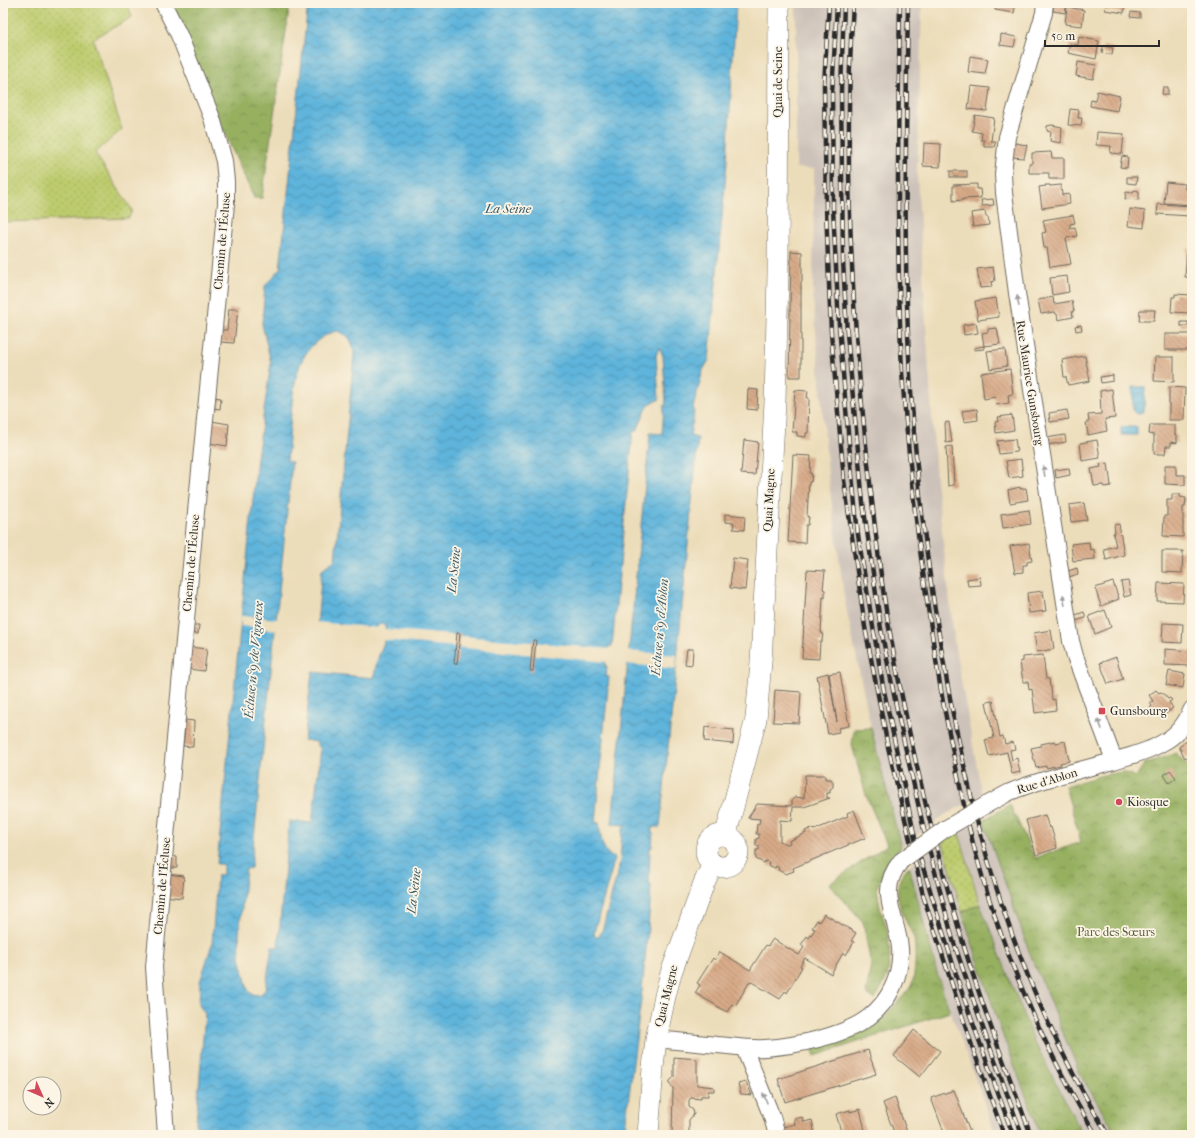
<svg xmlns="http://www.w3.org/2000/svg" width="1195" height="1138" viewBox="0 0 1195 1138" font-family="'IM FELL French Canon',serif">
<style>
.railway{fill:#cdc2b9}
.grass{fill:url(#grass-dots);stroke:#747c4c}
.forest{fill:url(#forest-crowns);stroke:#606e46}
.water{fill:url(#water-waves);stroke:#447083;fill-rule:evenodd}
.pier{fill:#ecddba}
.building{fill:url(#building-back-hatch)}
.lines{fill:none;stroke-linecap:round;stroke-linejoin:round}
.minor-casing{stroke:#6f695d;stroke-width:18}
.major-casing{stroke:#6f695d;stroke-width:22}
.minor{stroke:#fff;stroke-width:16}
.major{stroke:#fff;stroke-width:21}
.rail-casing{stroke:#2b2b2b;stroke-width:4.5}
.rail{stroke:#fcf5e5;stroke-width:3;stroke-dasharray:9;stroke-linecap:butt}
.minor-bridge-casing{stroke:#6f695d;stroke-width:18;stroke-linecap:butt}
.minor-bridge{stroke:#fff;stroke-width:16}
.oneway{fill:#a0a0a0}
.poi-dot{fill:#d1495b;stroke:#fcf5e5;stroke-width:1.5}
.labels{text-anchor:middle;stroke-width:3.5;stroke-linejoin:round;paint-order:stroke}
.street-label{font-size:12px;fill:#2b2b2b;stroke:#fcf5e5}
.poi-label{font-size:12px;fill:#2b2b2b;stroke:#fcf5e5;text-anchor:start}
.park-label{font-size:12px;fill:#575b3f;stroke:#fcf5e5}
.water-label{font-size:13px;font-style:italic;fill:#3d5b69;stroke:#fcf5e5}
</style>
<defs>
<pattern id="grass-dots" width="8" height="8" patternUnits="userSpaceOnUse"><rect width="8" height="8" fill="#bdcc6e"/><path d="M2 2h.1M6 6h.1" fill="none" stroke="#a3af5f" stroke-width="1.8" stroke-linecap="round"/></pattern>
<pattern id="forest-crowns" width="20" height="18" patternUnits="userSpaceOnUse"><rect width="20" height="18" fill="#96b061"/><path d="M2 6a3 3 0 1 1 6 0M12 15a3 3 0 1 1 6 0" fill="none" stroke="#7b8f50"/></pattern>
<pattern id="water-waves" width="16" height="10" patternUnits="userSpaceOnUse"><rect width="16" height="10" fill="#5eb4db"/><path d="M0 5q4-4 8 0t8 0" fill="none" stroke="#4e93b2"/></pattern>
<pattern id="building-back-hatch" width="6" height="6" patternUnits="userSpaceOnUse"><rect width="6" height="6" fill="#d8aa88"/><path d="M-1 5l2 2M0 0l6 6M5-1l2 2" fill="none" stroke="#af8b6f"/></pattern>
</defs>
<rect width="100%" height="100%" fill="#fcf5e5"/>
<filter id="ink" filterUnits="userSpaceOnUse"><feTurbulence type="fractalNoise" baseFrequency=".025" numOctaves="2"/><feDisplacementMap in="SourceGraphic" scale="8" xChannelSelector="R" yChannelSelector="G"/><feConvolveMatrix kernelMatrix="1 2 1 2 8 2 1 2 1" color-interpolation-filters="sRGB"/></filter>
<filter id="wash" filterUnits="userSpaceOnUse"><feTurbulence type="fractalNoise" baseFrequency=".012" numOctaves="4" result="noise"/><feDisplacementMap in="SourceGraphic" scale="16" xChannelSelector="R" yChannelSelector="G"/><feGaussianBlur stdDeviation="0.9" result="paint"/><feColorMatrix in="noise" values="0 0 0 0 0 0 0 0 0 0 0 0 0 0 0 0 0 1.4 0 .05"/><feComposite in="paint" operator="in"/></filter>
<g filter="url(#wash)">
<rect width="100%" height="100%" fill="#ecddba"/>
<g class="railway">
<path d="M796 3H922L917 174 926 324 936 479 955 647 982 795 946 814 901 847 871 728 845 602 828 475 813 297 814 169 796 168Z"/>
<path d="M983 820 1029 951 1080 1074 1117 1135H1083L1034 1041 980 904 958 830Z"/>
<path d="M942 839 962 912 1000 1028 1041 1135H996L938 977 909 866Z"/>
</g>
<g class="grass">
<path d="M3 3H127L132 17 93 39 122 129 95 153 132 210 129 218 3 222Z"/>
<path d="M958 830 980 904 962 912 942 839Z"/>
</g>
<g class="forest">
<path d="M166 3H290L262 198H254Z"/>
<path d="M871 728 901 847 883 872 877 887 880 908 888 932 890 957 887 977 875 1000 866 993 871 965 863 922 829 884 887 845 866 795 852 745 854 729Z"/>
<path d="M1176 753 1192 770V1135H1117L1080 1074 1029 951 983 820 1010 805 1035 858 1081 842 1065 786 1103 775 1123 772 1136 777 1144 764Z"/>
<path d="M909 866 938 977 950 1012 815 1056 812 1047C833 1041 864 1033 880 1020 885 1017 908 991 911 986 916 977 916 948 914 938 912 932 908 927 906 921 897 901 892 883 909 866Z"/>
<path d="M980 904 1034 1041 1083 1135H1041L1000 1028 962 912Z"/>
</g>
<g class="water">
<path d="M308 3H736L727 162 709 360 703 370 693 408 694 409 693 423 692 424 690 436 698 438 676 669 660 827H653L651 832 653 833 652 847 650 848 649 883 651 884 650 905 642 991 624 1135H195L205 1014 199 1005 200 982 212 944 217 876 223 874V864H217L257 458 271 363 262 324 265 286 280 269ZM336 331C350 334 353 342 354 355L335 560 322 569 317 625 375 630 378 625 382 623 385 625C388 640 379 651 376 665 375 669 375 674 374 678L312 672 304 740 317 742V746L321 748 312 823 289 821 278 947H272L265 991 259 995 252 994 248 990 240 957 239 934 246 869 251 868 292 462 287 461C288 445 290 430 291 414 294 380 298 343 336 331ZM659 347 663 356 666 402 665 406H664L662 434 650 433 612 824 624 825V830H622L620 863 603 928 600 935 596 938 594 934 595 929 615 858C602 855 600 834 599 823L595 822 609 677 606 676 607 666H605L606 651 607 650 608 647 612 646 633 431H637C642 420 646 401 659 400L656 356Z"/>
<path d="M1133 387H1145L1144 411 1140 414H1137L1133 411Z"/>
<rect x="1121" y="427" width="16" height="8"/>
</g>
<g class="pier">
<path d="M241 616 278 619 277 630 241 626Z"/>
<path d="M316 622 379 628 375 632 317 627 316 626Z"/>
<path d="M384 629 609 649 608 652 607 662 383 640Z"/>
<path d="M627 651 677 655 676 669 626 664Z"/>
</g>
<g id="blocks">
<g class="building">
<path d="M996 3H1016L1014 13 995 10Z"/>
<path d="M1054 3H1067L1065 13 1053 11Z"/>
<path d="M1106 3H1125L1124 13 1105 10Z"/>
<path d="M1067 7 1084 10 1082 26 1065 24Z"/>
<path d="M1131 12 1140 13V18L1130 17Z"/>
<path d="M1001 34 1016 37 1014 47 1000 45Z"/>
<path d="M1079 37 1099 41 1096 59 1068 53 1070 44 1078 45Z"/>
<path d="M1103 46 1113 48 1112 55 1102 53Z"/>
<path d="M970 56 988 59 985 74 968 72Z"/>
<path d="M1078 62 1096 65 1093 79 1076 76Z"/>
<path d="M971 86 990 88 987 111 968 109Z"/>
<path d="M1163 87H1168V95L1162 94Z"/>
<path d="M1097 91 1120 96 1117 111 1090 106 1091 100 1095 101Z"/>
<path d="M1070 109 1079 110 1078 118H1082L1081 126 1068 125Z"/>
<path d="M975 115 994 118 991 141H996L994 147H984V140H981L982 133 972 131Z"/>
<path d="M1052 125 1062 127 1061 143 1050 141 1051 132 1047 131V126Z"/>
<path d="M1097 132 1124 134 1122 154 1110 153 1111 146 1096 145Z"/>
<path d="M924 143 941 144 940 167 923 166Z"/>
<path d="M1015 143 1027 145 1024 158 1012 157Z"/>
<path d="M1051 152 1052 158H1064V179H1049V173H1029V164H1032V153Z"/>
<path d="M1122 156 1128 157 1127 168 1120 167Z"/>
<rect x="950" y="171" width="17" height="6"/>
<path d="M1127 177H1137L1136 184 1127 183Z"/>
<path d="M1166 182 1185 184V189H1192L1191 205 1164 203Z"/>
<path d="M977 184V189H980L981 198 963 199V200L953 201V185Z"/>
<path d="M1045 185H1050V186L1061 185 1062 195 1069 194 1070 204 1042 208 1039 187 1046 186Z"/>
<path d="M1134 190 1139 191V200L1125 199 1126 192 1133 193Z"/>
<path d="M993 199 994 205 982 206 981 200Z"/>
<path d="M1158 204 1191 206 1190 216 1157 214Z"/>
<path d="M1130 209 1145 211 1144 228 1128 226Z"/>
<path d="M985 211 986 217H988L989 225 973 227 971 213Z"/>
<path d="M1073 215 1075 223 1070 224V228L1075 227 1077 236 1066 238 1071 264 1050 267 1047 248H1044L1042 233 1046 232 1043 220Z"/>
<path d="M1187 248 1192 249V277H1185Z"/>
<path d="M791 251 802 252V282H801V377H789Z"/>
<path d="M993 267 995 281 991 282 992 287 980 288 977 269Z"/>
<path d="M1067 276 1069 292 1052 295 1050 278Z"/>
<path d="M1175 294 1191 295V313L1171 312 1172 297H1175Z"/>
<path d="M1053 297 1054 304 1072 301 1074 311H1072L1073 317 1058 320 1057 314H1056L1055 312 1041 314 1038 300Z"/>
<path d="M996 298 999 317 978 320 975 301Z"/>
<path d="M229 309H238L234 343 220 342 222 330H227Z"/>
<path d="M1140 310H1155L1154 321H1139Z"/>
<rect x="1181" y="322" width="7" height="4"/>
<path d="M976 323 978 333 964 335 963 325Z"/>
<path d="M1081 325 1082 330 1076 331 1075 326Z"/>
<path d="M997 328 1000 344 984 346V349L974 350V348L984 346 982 333 988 332V329Z"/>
<rect x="1165" y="334" width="26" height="16"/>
<path d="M1005 349 1007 366 990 369 987 351Z"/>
<path d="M1085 356 1090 381 1068 385 1066 377H1064L1062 360Z"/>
<path d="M1155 357H1174V382L1154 381Z"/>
<path d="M1010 369 1013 394 1008 395 1009 403 996 405 995 397 984 399 981 373Z"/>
<path d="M1113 375V381L1101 383 1100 377Z"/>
<path d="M1169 387 1185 388 1184 420H1169Z"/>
<path d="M748 389 758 390 757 410 747 409Z"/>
<path d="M1112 389 1115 418 1105 419 1107 431 1088 435 1086 422H1089L1088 415 1101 414 1100 391Z"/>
<path d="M795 390 808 391 807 398H809L808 433H806V437L797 436V432H792Z"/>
<path d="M213 397 221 398 220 409 212 408Z"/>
<path d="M977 409 978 420 964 422 962 411Z"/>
<path d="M1067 410 1069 419 1050 422 1049 413Z"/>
<path d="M1012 415 1014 430 996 433 995 422 999 421 998 417Z"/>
<path d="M211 421 229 424 227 446 209 443Z"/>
<path d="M949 422 952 442 946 443 945 423Z"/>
<path d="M1150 425H1175V435H1177V443L1171 442V446H1166L1165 454H1154V435L1149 434Z"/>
<path d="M1065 435 1066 442 1047 445 1046 438Z"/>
<path d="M1015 439 1017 452 999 454 997 441Z"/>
<path d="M744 440 758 442 755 475 741 474Z"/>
<path d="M1097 440 1100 458 1082 461 1080 443Z"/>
<path d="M952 446 954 485 948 486 946 447Z"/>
<path d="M793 455 811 456 810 474H812L811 482H809L807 517H809L808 525H806L805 543 788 542Z"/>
<path d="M1021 459 1023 476 1009 478 1006 461Z"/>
<path d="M1108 463 1111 486 1104 487 1103 485 1094 486 1091 469 1101 467 1100 464Z"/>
<path d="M1165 465H1176V475H1185V485L1165 484Z"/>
<path d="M1069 468 1070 475 1056 478 1055 470Z"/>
<path d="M1020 487V489L1026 488 1028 500 1010 503 1008 490Z"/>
<path d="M1172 494H1180V497L1186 498 1185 507H1183V537L1163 536 1164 516H1167V500H1172Z"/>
<path d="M1084 503 1087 520 1071 522 1069 505Z"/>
<path d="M1029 510 1031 524 1003 528 1001 514Z"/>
<path d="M725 514 745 516 744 530 733 529 734 523 725 522Z"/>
<path d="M1119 524 1124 555 1106 560 1104 549 1116 546 1113 533H1115L1114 525Z"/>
<path d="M1089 542 1090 550 1094 549 1095 559 1073 561 1071 544Z"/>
<path d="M1029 543 1032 561 1027 562V565H1023V572L1015 573 1010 546Z"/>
<path d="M1162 551H1183L1182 573 1162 572Z"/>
<path d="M733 558 748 560 745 590 730 588Z"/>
<path d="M1077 568 1078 574 1066 578 1065 572Z"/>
<path d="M807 570 825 571 823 589 825 590V598L823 597 821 633H823L822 641H820L819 659 802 658Z"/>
<path d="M980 577 981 585 968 586 967 579Z"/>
<path d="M1128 581 1131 595 1124 597 1121 582Z"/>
<path d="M1113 582 1119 599 1101 606 1095 588Z"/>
<path d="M1158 583 1184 584 1183 602 1157 601Z"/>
<path d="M1043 591 1046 611 1029 613 1027 593Z"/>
<path d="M1105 610 1111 627 1095 634 1089 616Z"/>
<path d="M1084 612 1086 618 1075 621 1073 616Z"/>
<path d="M1163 623 1183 624 1182 643 1162 642Z"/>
<path d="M192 625H199L198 634 191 633Z"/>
<path d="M1051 630 1054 649 1037 652 1034 633Z"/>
<path d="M457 633H460L457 664H454Z"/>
<path d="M533 640H536L533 671H530Z"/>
<path d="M189 647 207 649 204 671 188 669Z"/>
<path d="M687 649H693L692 665 685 664Z"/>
<path d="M1165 649 1192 651V666L1165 665Z"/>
<path d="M1043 655 1046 679H1049L1050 687H1051L1052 700 1055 699 1056 710 1035 713 1032 689 1029 690 1028 682H1023L1020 662 1023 661V657Z"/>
<path d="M1116 657 1123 679 1108 684 1100 663Z"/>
<path d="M1169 671 1185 674 1183 688 1166 685Z"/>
<path d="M840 672 849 726 838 728 839 732 828 734 817 676 828 673 837 722 829 674Z"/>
<path d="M775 690 801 692 799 723 773 722Z"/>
<path d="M1156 690 1159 693 1160 692 1163 693 1168 699 1170 698 1172 700 1169 702 1173 708 1161 717 1155 709 1152 711 1150 708 1152 706 1150 703 1153 701 1149 695Z"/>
<path d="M993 701 1000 737 1003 736 1005 744 1013 742 1015 749 1010 750 1012 760 1017 758 1020 772 1012 774 1007 752 989 756 985 740 994 738 986 702Z"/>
<path d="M186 720 194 721 193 747 183 746Z"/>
<path d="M705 727 734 730 733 744 704 741Z"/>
<path d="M1055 741 1056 743 1065 741 1069 761 1060 763 1061 765 1046 768V766L1036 768 1031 748 1041 746V744Z"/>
<path d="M1187 741 1192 751V755L1185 758 1179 747Z"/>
<path d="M1170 770 1176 778 1169 783 1164 775Z"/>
<path d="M805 775H825V779H831L833 782V787L830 789V793H827V798H830L804 807H793L792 821 780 820V841L787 844 790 843 789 841 806 833 805 831 812 828 814 830 848 816 847 813 854 810 865 838 793 868 794 871 786 874 778 870 779 868 776 866 775 868 768 865 769 862 765 861 764 863 756 859V850H759V846H756V839L759 838V834H756L757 824H759L760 819 748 818 757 804 792 806V800L795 797 804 798Z"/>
<path d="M1045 815 1049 828 1051 827 1057 848 1036 855 1026 820Z"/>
<path d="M169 856 177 857V868H168Z"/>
<path d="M167 874 184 876 182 898 164 896Z"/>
<path d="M824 914 856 933 851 941 854 942 846 955 843 953 831 974 805 958 800 966 802 967 787 993 785 991 780 999 750 981 735 1006 732 1004 727 1012 695 993 700 985 697 983 713 958 715 960 720 952 750 970 766 945 768 946 773 939 799 955 804 947 801 945 807 936 809 938 815 929 812 928 817 920 819 922Z"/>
<path d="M914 1030 940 1051 920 1077 894 1056Z"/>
<path d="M868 1050 876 1074 785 1102 778 1079Z"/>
<path d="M674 1057 697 1059V1085L714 1087V1091H708V1096H701V1099L691 1098 689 1100V1107L693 1110 694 1114 689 1120V1135H672L673 1088 671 1086 669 1082 674 1077Z"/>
<path d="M746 1082 752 1095 741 1094 738 1084Z"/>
<path d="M954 1090 971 1135H945L931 1098Z"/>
<path d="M895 1098 908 1135H895L883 1103Z"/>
<path d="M860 1109 866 1135H842L836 1114 850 1110V1112Z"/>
<path d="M802 1117 804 1122 812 1120 815 1135H785L783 1127 795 1124 794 1119Z"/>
</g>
</g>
</g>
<g filter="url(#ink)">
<use href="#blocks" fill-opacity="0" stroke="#6f695d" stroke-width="1"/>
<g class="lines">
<defs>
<g id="minor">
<path d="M163 3 179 35 212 118 224 161 226 181V204L195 522 154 967 166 1135"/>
<path d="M1045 3 1044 13 1007 137 1003 174 1004 193 1017 293 1071 641 1075 656 1114 760"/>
<path d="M986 805C994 801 1002 796 1010 792 1043 778 1079 771 1113 761 1129 756 1148 752 1162 743 1176 736 1186 723 1192 709"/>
<path d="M656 1039C676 1041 697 1043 717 1045 733 1046 749 1049 765 1048 795 1046 845 1036 869 1017 890 1001 902 974 900 948 897 916 876 891 901 861"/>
<path d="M744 1048 772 1117 777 1135"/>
</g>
<g id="major">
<path d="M726 834 756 719 761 662 775 402 778 273 779 3"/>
<circle cx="722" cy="851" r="16"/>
<path d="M648 1135 653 1068 656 1039 665 996 671 973 704 883 713 864"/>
</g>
</defs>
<use href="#minor" class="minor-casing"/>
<use href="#major" class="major-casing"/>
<use href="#minor" class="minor"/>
<use href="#major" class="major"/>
<defs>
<g id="rail">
<path d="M829 3 824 85 826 209 831 333 844 480 865 627 888 747 923 895 972 1046 1004 1135"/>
<path d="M837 3 832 95 833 208 839 326 849 444 858 535 872 621 883 686 917 848 960 987 1013 1135"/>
<path d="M844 3 841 91 843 260 847 334 863 503 881 629 898 715 924 830 953 940 983 1028 1022 1135"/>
<path d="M853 3C844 144 850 286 864 426 871 491 877 557 888 622 906 726 930 830 960 933 980 1001 1006 1068 1031 1135"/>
<path d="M900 3C898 126 896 249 902 371 905 418 910 465 915 511 923 575 932 639 943 702 953 752 962 802 975 851 1002 951 1043 1047 1096 1135"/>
<path d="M908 3C906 141 902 280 913 419 920 516 934 613 952 709 962 758 973 808 987 857 1015 954 1055 1049 1108 1135"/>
</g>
</defs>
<use href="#rail" class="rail-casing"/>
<use href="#rail" class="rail"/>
<defs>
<path id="minor-bridge" d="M901 861 945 829 986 805"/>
</defs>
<use href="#minor-bridge" class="minor-bridge-casing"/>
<use href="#minor-bridge" class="minor-bridge"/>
</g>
<defs><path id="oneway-solid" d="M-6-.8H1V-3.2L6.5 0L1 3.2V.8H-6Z"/></defs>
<g class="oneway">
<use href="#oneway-solid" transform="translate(1018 301) rotate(-99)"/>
<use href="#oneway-solid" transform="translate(1044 471) rotate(-98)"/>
<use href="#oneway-solid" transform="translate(1064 600) rotate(-99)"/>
<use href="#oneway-solid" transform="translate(1100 724) rotate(-111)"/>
<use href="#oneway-solid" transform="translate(765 1098) rotate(-112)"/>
</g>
</g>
<g class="poi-dot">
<rect x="1098" y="707" width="8" height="8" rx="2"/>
<circle cx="1119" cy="802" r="4"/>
</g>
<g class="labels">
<g class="street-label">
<text transform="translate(778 82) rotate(-90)" y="4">Quai de Seine</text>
<text transform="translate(222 241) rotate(-85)" y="4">Chemin de l'Écluse</text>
<text transform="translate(1030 383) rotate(81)" y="4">Rue Maurice Gunsbourg</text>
<text transform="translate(769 500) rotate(-87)" y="4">Quai Magne</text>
<text transform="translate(191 563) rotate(-85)" y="4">Chemin de l'Écluse</text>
<text transform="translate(1047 781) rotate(-17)" y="4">Rue d'Ablon</text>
<text transform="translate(162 886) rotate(-85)" y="4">Chemin de l'Écluse</text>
<text transform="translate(666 996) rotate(-76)" y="4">Quai Magne</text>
</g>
<g class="poi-label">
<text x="1110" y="715">Gunsbourg</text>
<text x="1127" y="806">Kiosque</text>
</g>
<g class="park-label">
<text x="1116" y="936">Parc des Sœurs</text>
</g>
<g class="water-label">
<text x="508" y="213">La Seine</text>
<text transform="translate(453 570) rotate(-84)" y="5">La Seine</text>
<text transform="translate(659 627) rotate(-85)" y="5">Écluse n°9 d'Ablon</text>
<text transform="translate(253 660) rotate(-85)" y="5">Écluse n°9 de Vigneux</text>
<text transform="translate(413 891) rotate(-83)" y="5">La Seine</text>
</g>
</g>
<rect width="1195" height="1138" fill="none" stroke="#fcf5e5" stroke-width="16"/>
<g transform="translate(42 1096) rotate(135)"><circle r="19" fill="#fcf5e5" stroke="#a8a49b"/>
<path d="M0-3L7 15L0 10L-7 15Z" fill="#d1495b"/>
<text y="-6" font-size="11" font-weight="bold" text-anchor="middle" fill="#2b2b2b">N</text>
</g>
<path d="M1045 40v6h114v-6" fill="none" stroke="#2b2b2b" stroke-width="2"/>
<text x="1051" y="40" font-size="12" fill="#2b2b2b" stroke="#fcf5e5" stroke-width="3" paint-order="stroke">50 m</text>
</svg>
